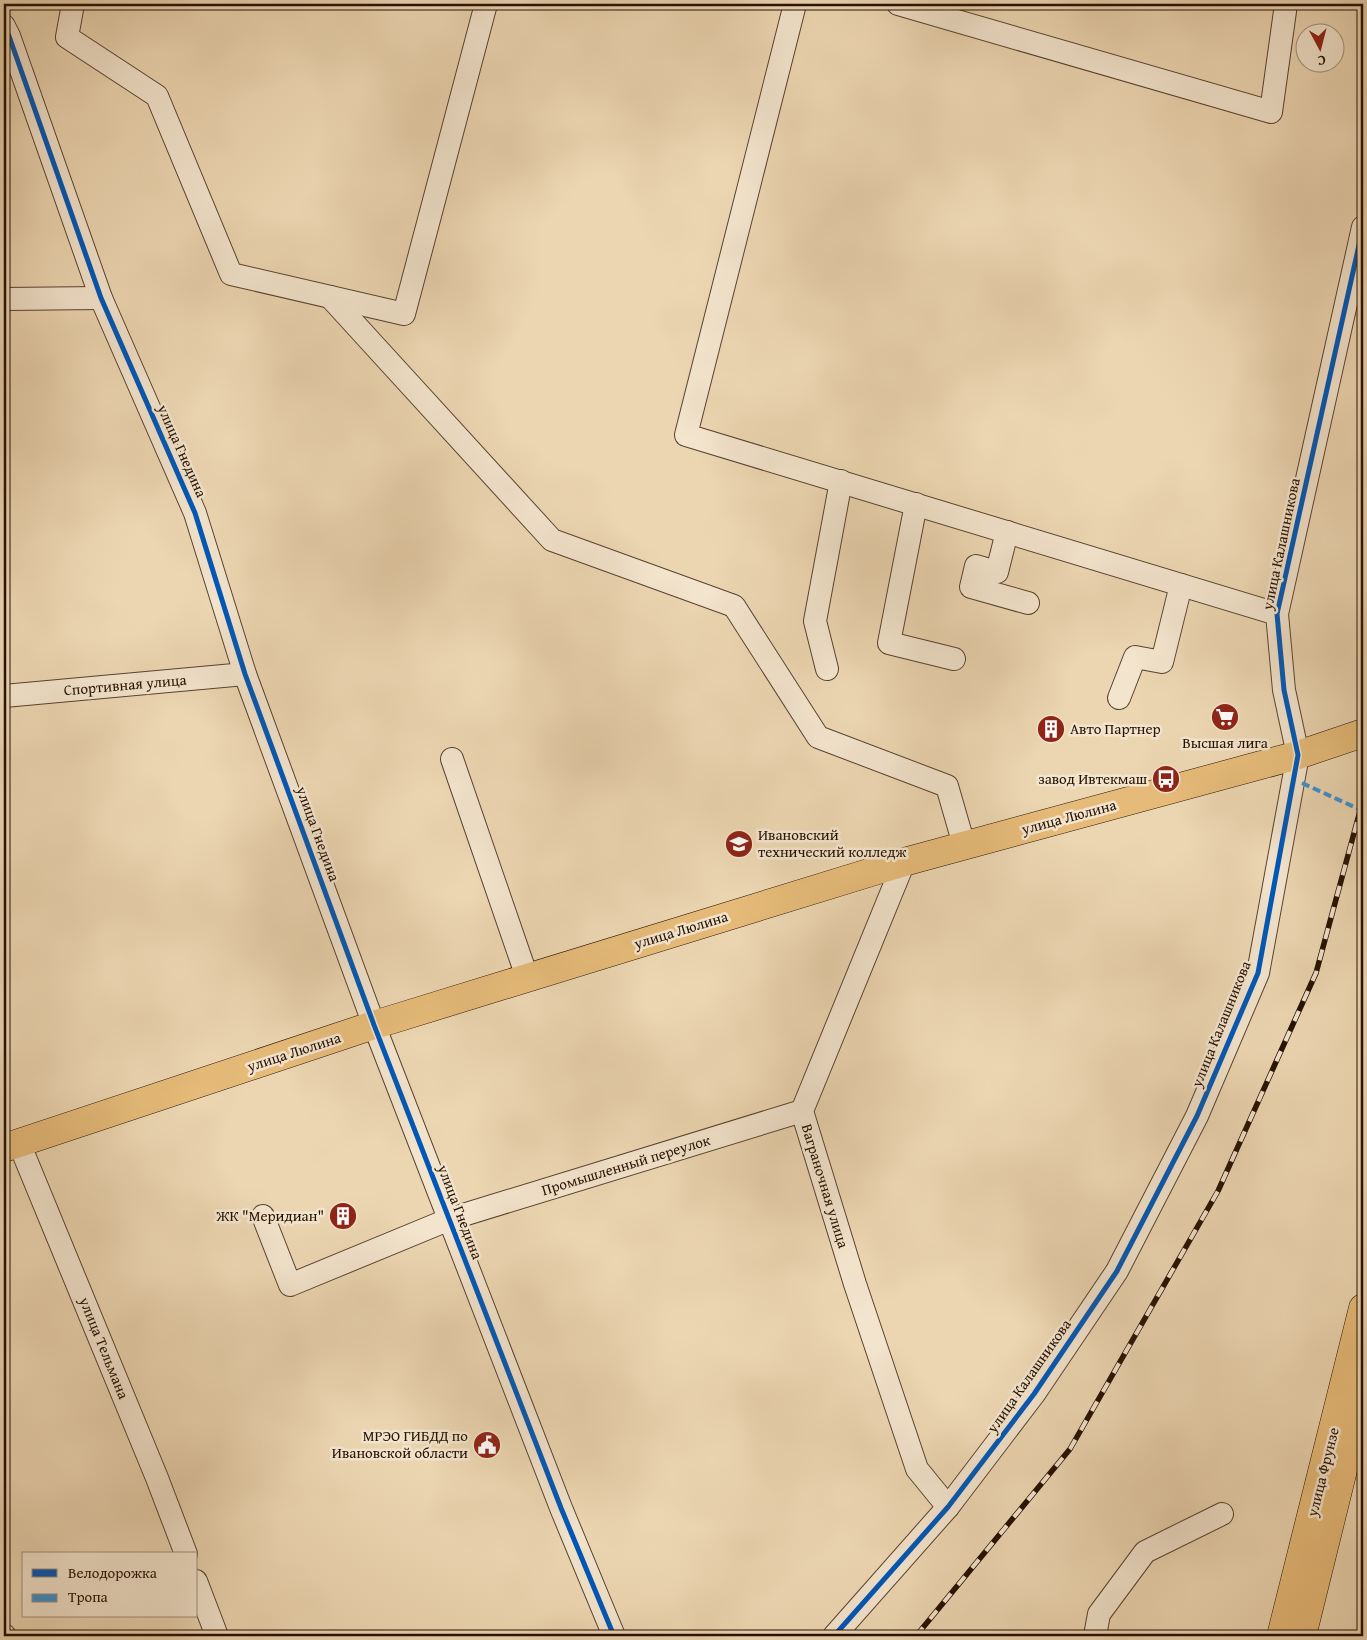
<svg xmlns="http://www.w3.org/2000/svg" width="1367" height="1640" viewBox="0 0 1367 1640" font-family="'Gentium Book Plus',serif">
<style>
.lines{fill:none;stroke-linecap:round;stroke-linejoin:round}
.minor-casing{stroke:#58422e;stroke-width:24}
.major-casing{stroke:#261102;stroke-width:29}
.highway-casing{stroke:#261102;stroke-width:29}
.minor{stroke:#f3e4cd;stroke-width:22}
.major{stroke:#e6bb79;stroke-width:28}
.highway{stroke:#e6bb79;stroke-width:28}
.rail-casing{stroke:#261102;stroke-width:5.5}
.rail{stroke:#f3e4cd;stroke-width:4;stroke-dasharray:11;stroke-linecap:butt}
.quiet{stroke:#3b92d1;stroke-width:4;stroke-dasharray:8 4;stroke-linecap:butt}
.cycleway-casing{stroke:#f3e4cd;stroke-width:8}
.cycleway{stroke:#0057b8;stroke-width:5}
.labels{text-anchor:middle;stroke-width:5;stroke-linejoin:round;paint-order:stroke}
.street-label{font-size:15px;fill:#261102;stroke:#f3e4cd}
.poi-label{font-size:15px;fill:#261102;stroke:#f3e4cd;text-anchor:end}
</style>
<rect width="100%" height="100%" fill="#ecd6b2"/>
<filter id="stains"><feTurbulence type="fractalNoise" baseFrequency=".004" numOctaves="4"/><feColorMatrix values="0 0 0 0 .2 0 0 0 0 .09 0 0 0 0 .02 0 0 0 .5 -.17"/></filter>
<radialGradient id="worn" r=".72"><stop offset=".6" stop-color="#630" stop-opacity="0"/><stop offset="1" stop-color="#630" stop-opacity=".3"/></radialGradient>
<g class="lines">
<defs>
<g id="minor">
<path d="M73 4 67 37 157 96 231 274 404 314 486 4"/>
<path d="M795 4 686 435 1277 614"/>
<path d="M898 4 1271 112 1286 4"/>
<path d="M4 26 9 36 101 298 195 513 245 674 374 1025 561 1508 614 1636"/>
<path d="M330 297 552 540 734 606 818 737 947 786 964 845"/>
<path d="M4 299 101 298"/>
<path d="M916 504 889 643 954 659"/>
<path d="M1007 532 997 572 976 566 971 587 1028 603"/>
<path d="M827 669 815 621 841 481"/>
<path d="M4 696 245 674"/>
<path d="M1119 698 1135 657 1162 662 1181 585"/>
<path d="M452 759 527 977"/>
<path d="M904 862 802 1111 855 1284 917 1469 948 1507"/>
<path d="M19 1143 157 1478 186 1554"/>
<path d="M263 1216 290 1285 450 1219 802 1111"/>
<path d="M196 1581 217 1636"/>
<path d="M4 1635V1636"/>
<path d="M834 1636 948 1507 1034 1394 1117 1271 1197 1116 1258 973 1298 755 1284 690 1277 614 1363 227"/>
<path d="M1095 1636 1099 1614 1145 1552 1222 1514"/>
</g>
<path id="major" d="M4 1148 374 1025 904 862 1298 755 1363 733"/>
<g id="highway">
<path d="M1281 1636 1363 1308"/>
<path d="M1302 1636 1363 1389"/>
</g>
</defs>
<use href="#minor" class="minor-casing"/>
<use href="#major" class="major-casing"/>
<use href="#highway" class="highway-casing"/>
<use href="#minor" class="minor"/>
<use href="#major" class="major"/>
<use href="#highway" class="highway"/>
<defs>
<path id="rail" d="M916 1636 1070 1449 1218 1191 1316 973 1363 800"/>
</defs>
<use href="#rail" class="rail-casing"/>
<use href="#rail" class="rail"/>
<path class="quiet" d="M1302 783 1363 811"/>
<defs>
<g id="cycleway">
<path d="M4 26 9 36 101 298 195 513 245 674 374 1025 561 1508 614 1636"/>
<path d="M834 1636 948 1507 1034 1394 1117 1271 1197 1116 1258 973 1298 755 1284 690 1277 614 1363 227"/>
</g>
</defs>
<use href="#cycleway" class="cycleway-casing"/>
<use href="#cycleway" class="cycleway"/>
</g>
<defs>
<symbol id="supermarket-disc" viewBox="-11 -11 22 22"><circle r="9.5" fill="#8f2418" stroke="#f3e4cd"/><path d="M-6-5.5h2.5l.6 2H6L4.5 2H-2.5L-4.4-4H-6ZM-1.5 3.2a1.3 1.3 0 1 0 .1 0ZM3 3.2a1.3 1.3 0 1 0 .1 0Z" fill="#fff"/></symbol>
<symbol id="building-disc" viewBox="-11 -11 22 22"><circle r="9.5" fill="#8f2418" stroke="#f3e4cd"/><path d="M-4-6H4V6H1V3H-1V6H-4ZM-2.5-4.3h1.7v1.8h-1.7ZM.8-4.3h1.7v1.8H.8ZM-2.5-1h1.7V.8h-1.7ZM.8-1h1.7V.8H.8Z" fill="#fff"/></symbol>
<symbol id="bus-disc" viewBox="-11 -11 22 22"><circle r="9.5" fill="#8f2418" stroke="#f3e4cd"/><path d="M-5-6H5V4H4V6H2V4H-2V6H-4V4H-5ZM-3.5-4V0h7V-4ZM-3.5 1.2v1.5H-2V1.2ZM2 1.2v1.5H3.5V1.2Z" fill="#fff"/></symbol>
<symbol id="university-disc" viewBox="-11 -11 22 22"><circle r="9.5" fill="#8f2418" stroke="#f3e4cd"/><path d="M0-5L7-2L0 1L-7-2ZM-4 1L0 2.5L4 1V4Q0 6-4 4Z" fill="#fff"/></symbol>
<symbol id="civic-disc" viewBox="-11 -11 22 22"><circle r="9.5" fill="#8f2418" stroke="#f3e4cd"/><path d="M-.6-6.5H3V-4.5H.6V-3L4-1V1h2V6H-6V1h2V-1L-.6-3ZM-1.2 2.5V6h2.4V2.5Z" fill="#fff"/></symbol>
</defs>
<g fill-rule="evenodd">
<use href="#supermarket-disc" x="1209" y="701" width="32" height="32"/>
<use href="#building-disc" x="1035" y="713" width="32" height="32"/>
<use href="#bus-disc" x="1150" y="763" width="32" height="32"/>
<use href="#university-disc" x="723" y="828" width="32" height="32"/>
<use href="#building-disc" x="327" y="1200" width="32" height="32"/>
<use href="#civic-disc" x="471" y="1429" width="32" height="32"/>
</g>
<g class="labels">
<g class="street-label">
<text transform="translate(182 451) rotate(66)" y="5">улица Гнедина</text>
<text transform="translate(1281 544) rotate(-78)" y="5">улица Калашникова</text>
<text transform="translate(125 685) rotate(-5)" y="5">Спортивная улица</text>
<text transform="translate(1069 817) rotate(-15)" y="5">улица Люлина</text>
<text transform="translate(318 834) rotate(70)" y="5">улица Гнедина</text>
<text transform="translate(681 930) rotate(-17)" y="5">улица Люлина</text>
<text transform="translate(1221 1024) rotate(-68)" y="5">улица Калашникова</text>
<text transform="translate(294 1052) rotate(-18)" y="5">улица Люлина</text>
<text transform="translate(626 1165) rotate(-17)" y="5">Промышленный переулок</text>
<text transform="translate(825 1186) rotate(73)" y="5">Ваграночная улица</text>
<text transform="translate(460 1212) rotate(69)" y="5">улица Гнедина</text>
<text transform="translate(104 1348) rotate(68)" y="5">улица Тельмана</text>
<text transform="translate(1029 1376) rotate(-55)" y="5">улица Калашникова</text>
<text transform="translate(1323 1472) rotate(-76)" y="5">улица Фрунзе</text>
</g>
<g class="poi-label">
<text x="1070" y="734" text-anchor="start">Авто Партнер</text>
<text x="1225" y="748" text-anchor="middle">Высшая лига</text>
<text x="1147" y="784">завод Ивтекмаш</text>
<text x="758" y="840" text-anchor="start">Ивановский<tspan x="758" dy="17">технический колледж</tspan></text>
<text x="324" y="1221">ЖК "Меридиан"</text>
<text x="468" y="1441">МРЭО ГИБДД по<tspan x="468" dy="17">Ивановской области</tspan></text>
</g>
</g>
<rect width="1367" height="1640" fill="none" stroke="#ecd6b2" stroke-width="20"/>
<rect x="5" y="5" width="1357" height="1630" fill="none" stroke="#261102" stroke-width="2.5"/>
<rect x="10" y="10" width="1347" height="1620" fill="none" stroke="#261102"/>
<rect x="22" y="1552" width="175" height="65" fill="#f3e4cd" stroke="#a1907c"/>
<rect x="32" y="1569" width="25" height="8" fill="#0057b8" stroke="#a1907c"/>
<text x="68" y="1578" font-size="15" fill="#261102">Велодорожка</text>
<rect x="32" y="1594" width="25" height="8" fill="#3b92d1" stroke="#a1907c"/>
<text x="68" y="1602" font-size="15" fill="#261102">Тропа</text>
<g transform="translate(1320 48) rotate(173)"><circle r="24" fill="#f3e4cd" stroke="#a1907c"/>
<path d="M0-4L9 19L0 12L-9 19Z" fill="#8f2418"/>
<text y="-8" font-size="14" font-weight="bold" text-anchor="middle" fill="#261102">С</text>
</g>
<rect width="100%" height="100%" filter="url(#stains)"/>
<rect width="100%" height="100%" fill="url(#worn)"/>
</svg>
